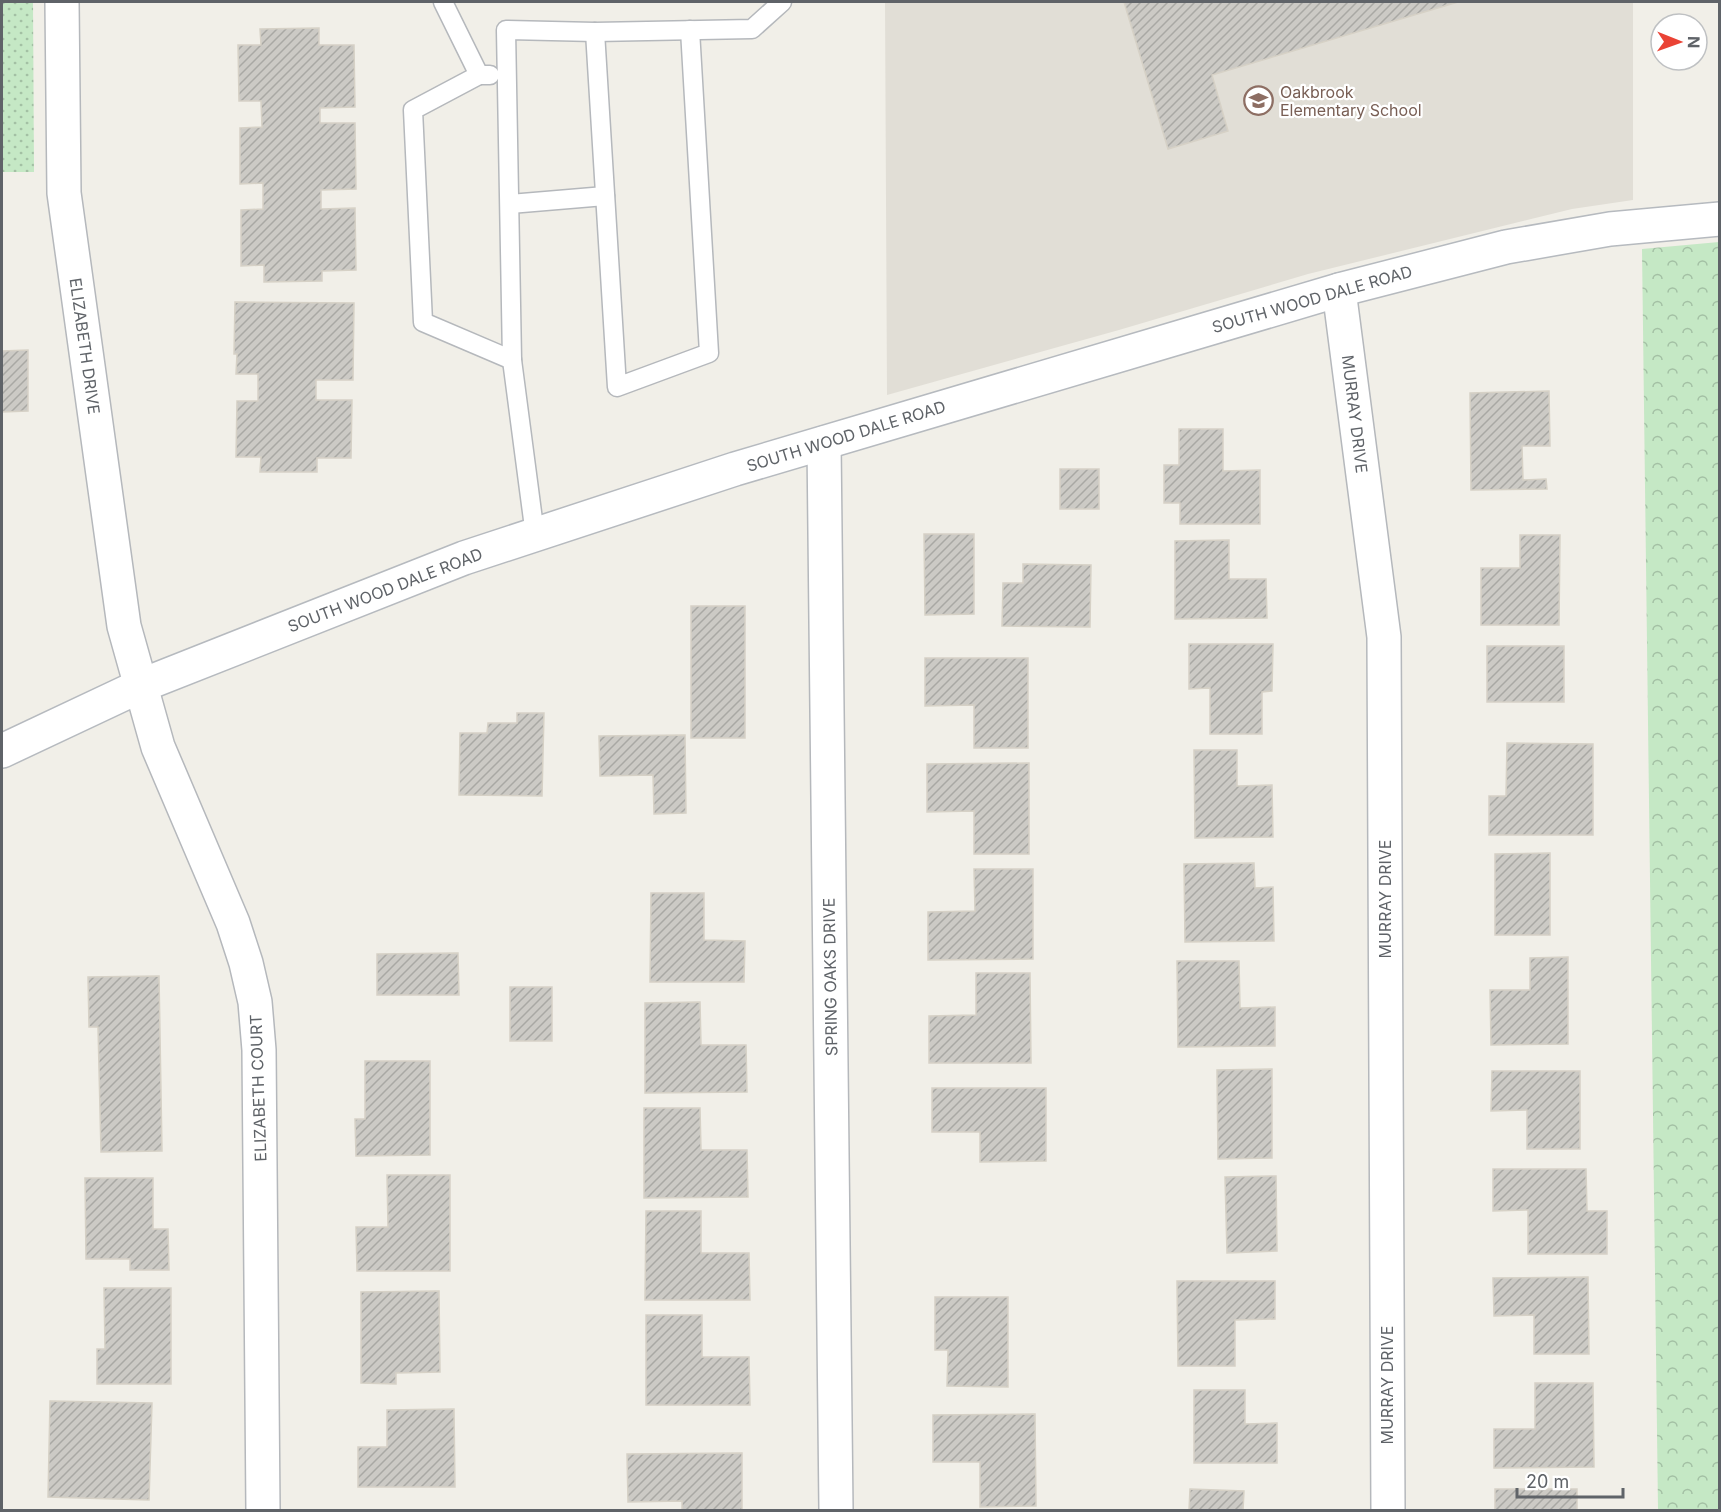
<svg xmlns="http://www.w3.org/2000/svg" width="1721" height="1512" viewBox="0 0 1721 1512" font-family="Inter,sans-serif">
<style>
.education{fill:#e1ded6}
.grass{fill:url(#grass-dots)}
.forest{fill:url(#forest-crowns)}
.building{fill:url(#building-hatch);stroke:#d6d1c6;stroke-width:1.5}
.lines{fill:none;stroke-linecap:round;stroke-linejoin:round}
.service-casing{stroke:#b5b8bc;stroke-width:21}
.minor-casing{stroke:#b5b8bc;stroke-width:36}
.secondary-casing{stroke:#b6babf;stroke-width:36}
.service{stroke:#fff;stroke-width:18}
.minor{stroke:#fff;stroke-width:33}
.secondary{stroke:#fff;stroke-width:33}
.labels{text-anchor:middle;stroke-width:4.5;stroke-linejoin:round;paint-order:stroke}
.education-label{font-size:16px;fill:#785e54;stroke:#fff;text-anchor:start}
.street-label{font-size:16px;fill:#5f6368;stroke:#fff}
</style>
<defs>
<pattern id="grass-dots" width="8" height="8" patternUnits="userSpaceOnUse" patternTransform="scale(1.5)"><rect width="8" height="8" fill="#c5e8c5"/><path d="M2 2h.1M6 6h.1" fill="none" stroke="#a3c0a4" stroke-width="1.8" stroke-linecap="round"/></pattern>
<pattern id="forest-crowns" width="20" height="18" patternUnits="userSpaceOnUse" patternTransform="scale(1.5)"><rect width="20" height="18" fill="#c5e8c5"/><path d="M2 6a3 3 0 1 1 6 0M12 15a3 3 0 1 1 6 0" fill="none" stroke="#a3c0a4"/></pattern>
<pattern id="building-hatch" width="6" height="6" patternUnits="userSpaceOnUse" patternTransform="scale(1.5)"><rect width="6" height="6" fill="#cccac5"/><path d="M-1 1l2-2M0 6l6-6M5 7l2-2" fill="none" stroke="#a9a8a4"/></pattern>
</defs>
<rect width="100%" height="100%" fill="#f1efe8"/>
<path class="education" d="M885 2H1633V200L1572 209 1308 274 1119 330 887 395Z"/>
<path class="grass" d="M2 2H33L34 172H2Z"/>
<path class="forest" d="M1719 242 1720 1510H1658L1642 249Z"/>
<g class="building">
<path d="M1124 2H1458L1212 75 1228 131 1168 149Z"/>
<path d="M319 28V45H354L355 107 320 108V123H355L356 189 321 190V209L355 208 356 270 322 271V281L264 282V265L241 266V210L263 209V183L240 184V128L262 127 261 101H239L238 45H261L260 29Z"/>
<path d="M235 302 354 303 353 380H316V400H352L351 458H317V472H260L261 457H236L237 401H258V374H236L237 354H234Z"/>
<path d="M28 350V411L2 412V351Z"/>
<path d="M1549 391 1550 446H1522L1523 480 1546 479 1547 489 1471 490 1470 393Z"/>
<path d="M1179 429H1223V471L1260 470V524H1180V503H1164V465H1179Z"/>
<rect x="1060" y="469" width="39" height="40"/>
<path d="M924 534H974V614L925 615Z"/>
<path d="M1520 535H1560L1559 625H1481V568H1520Z"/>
<path d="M1229 540V579H1266L1267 618 1175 619V541Z"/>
<path d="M1023 564 1091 565 1090 627 1002 626 1003 583H1023Z"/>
<rect x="691" y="606" width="54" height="132"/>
<path d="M1189 644H1273L1272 691 1262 692V734H1210V688L1189 689Z"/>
<rect x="1487" y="646" width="77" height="56"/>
<path d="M925 658H1028V748H974V705L925 706Z"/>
<path d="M517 713H544L542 796 459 795 460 733H487L488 723H517Z"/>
<path d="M685 735 686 813 654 814 653 775 600 776 599 736Z"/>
<path d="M1507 743 1593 744V835H1489V796H1506Z"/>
<path d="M1194 750H1237V786L1272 785 1273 837 1195 838Z"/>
<path d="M1029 763V854H974V811L927 812V764Z"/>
<path d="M1550 853V935H1495V854Z"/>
<path d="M1254 863 1255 888 1273 887 1274 941 1185 942 1184 864Z"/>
<path d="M974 869H1033V959L928 960V912L975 911Z"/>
<path d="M651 893H704V940L745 941 744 982H650Z"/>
<path d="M458 953 459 995H377V954Z"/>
<path d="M1568 957V1044L1491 1045 1490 990H1530V958Z"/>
<path d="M1177 961H1239L1240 1008 1275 1007V1046L1178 1047Z"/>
<path d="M976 973H1030L1031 1063H929V1016L976 1015Z"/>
<path d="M159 976 162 1151 101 1152 98 1027H89L88 977Z"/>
<rect x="510" y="987" width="42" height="54"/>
<path d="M700 1002 701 1045H746L747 1092 645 1093V1003Z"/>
<path d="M365 1061H430V1155L356 1156 355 1119H365Z"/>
<path d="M1272 1069V1158L1218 1159 1217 1070Z"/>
<path d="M1492 1071H1580V1149H1527V1110L1491 1111Z"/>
<path d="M932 1088H1046V1161L980 1162V1132H932Z"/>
<path d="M644 1108H700L701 1150H747L748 1197 644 1198Z"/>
<path d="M1493 1169H1586L1587 1211H1607V1254H1528V1210L1493 1211Z"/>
<path d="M387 1175H450V1271H357L356 1227H388Z"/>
<path d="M1276 1176 1277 1251 1227 1253 1225 1177Z"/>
<path d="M85 1178H153V1229H168L169 1270H130V1259H86Z"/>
<path d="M646 1211H701V1253H749L750 1300H645Z"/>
<path d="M1588 1277 1589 1354H1534V1315L1494 1316 1493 1278Z"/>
<path d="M1177 1281H1275V1319L1235 1320V1366H1178Z"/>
<path d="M104 1288H171V1384H97V1349H105Z"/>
<path d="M439 1291 440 1372 396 1373V1384L361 1383V1292Z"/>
<path d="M935 1297H1008V1387L947 1386 948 1350H935Z"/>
<path d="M646 1315H702V1357H749L750 1405H646Z"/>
<path d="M1535 1383H1593L1594 1467 1494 1468V1429H1535Z"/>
<path d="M1194 1390H1245V1424L1277 1423V1463H1194Z"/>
<path d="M50 1401 152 1403 149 1500 48 1497Z"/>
<path d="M454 1409 455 1487H358V1447H387V1410Z"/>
<path d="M1035 1414 1036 1506 980 1507V1462H933V1415Z"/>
<path d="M742 1453V1510H682V1501L628 1502 627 1454Z"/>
<path d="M1190 1489 1244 1491 1243 1510H1189Z"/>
<rect x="1495" y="1489" width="82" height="21"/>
</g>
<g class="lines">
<defs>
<g id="service">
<path d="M443 2 479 75H490"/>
<path d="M595 32 617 387 709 353 690 30"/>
<path d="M479 75 413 110 423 322 512 360"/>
<path d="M510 204 605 196"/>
<path d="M535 535 512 360 506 30 595 32 752 29 782 2"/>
</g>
<g id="minor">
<path d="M62 2 64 193 124 626 158 747 233 923 246 963 255 1002 259 1050 263 1510"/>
<path d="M1339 290 1384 637 1388 1510"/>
<path d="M824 443 836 1510"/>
</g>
<path id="secondary" d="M2 751 140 686 464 558 735 469 1339 290 1506 247 1610 229 1720 219"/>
</defs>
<use href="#service" class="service-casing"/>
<use href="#minor" class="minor-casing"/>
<use href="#secondary" class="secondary-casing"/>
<use href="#service" class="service"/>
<use href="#minor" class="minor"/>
<use href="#secondary" class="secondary"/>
</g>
<defs>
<symbol id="school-ring" viewBox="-11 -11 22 22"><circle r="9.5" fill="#fff" stroke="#8d6e63" stroke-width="1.5"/><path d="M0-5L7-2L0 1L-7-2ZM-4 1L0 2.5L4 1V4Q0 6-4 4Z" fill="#8d6e63"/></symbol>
</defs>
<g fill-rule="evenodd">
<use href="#school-ring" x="1242" y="84" width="33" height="33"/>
</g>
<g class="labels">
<g class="education-label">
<text x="1280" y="98">Oakbrook<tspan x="1280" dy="18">Elementary School</tspan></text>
</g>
<g class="street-label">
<text transform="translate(1312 299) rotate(-16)" y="6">SOUTH WOOD DALE ROAD</text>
<text transform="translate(85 346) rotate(82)" y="6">ELIZABETH DRIVE</text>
<text transform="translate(1355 414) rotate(83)" y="6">MURRAY DRIVE</text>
<text transform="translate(846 436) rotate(-17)" y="6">SOUTH WOOD DALE ROAD</text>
<text transform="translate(385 590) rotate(-21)" y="6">SOUTH WOOD DALE ROAD</text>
<text transform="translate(1385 899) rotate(-90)" y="6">MURRAY DRIVE</text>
<text transform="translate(830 977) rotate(-91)" y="6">SPRING OAKS DRIVE</text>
<text transform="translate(258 1088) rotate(-92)" y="6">ELIZABETH COURT</text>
<text transform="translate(1387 1385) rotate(-90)" y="6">MURRAY DRIVE</text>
</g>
</g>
<rect width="1721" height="1512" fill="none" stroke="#5f6368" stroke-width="6"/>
<g transform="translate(1679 42) rotate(91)"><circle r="28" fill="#ffffff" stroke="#bfc1c3" stroke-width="1.5"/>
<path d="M0-4.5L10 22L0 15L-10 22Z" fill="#ea4335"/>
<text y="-9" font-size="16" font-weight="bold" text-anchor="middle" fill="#5f6368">N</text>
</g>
<path d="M1517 1488v9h106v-9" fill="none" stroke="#5f6368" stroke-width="3"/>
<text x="1526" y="1488" font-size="18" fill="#5f6368" stroke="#ffffff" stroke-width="4.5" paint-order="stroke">20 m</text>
</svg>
